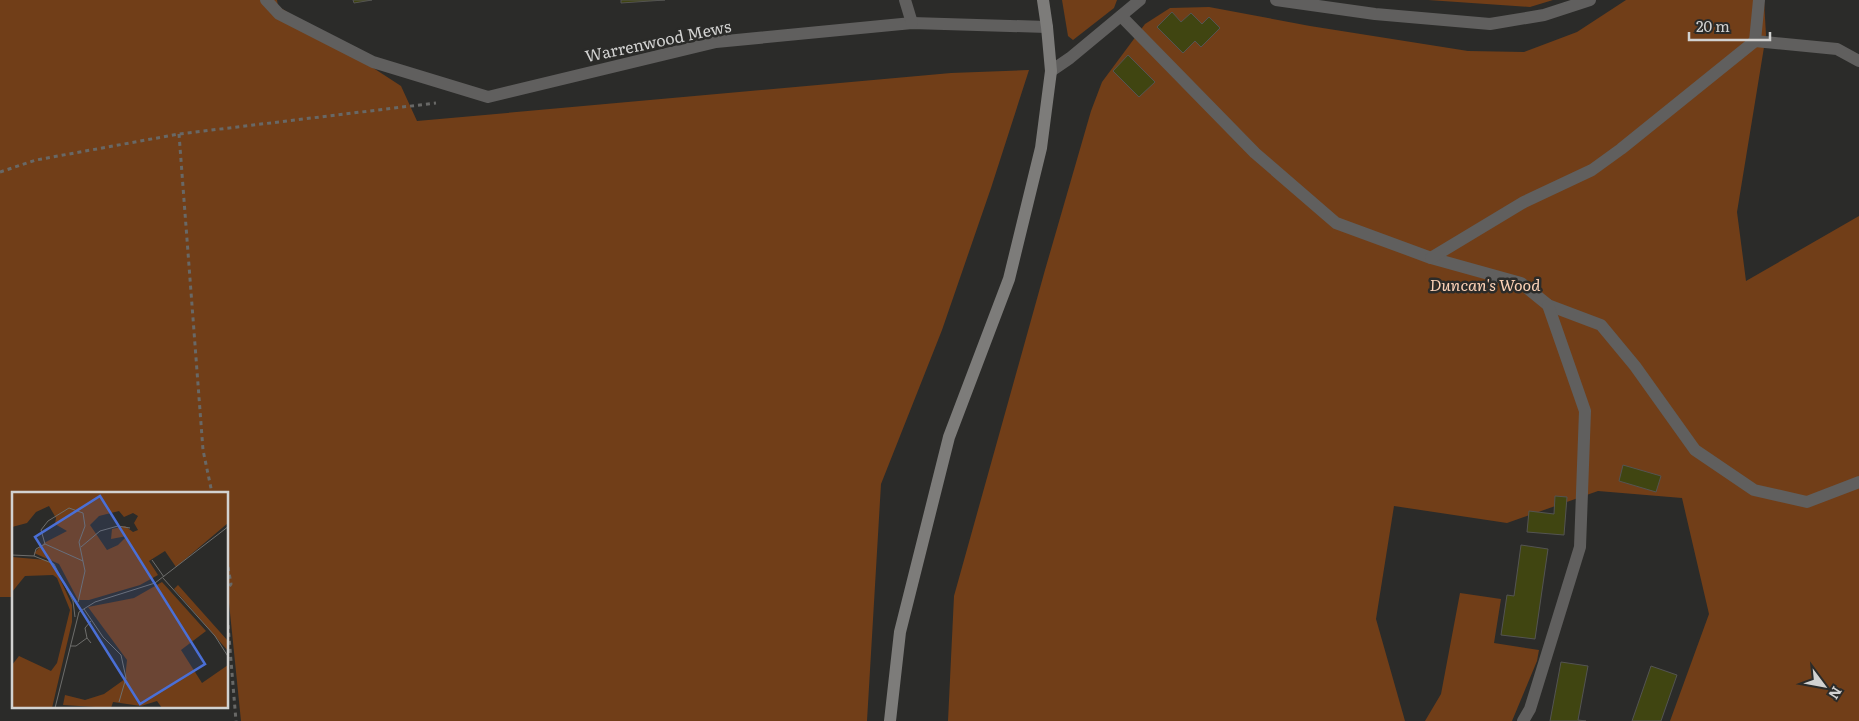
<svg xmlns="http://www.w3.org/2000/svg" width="1859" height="721" viewBox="0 0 1859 721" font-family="Literata,serif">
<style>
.green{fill:#713e18}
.building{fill:#404511;stroke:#545452}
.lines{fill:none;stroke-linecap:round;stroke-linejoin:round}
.path{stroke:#686866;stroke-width:3;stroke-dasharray:4 4;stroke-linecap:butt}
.service{stroke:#605f5e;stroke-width:12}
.minor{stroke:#605f5e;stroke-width:12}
.secondary{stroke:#7d7c7a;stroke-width:12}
.labels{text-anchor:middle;stroke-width:5;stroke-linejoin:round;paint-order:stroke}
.street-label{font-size:16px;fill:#d2d2d1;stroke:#2b2b29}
.park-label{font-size:16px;font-style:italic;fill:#fcd2b7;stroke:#2b2b29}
.inset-road{fill:none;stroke:#6e6e6c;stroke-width:1}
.view{fill:#4a6fd6;fill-opacity:0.15;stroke:#4a6fd6;stroke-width:2.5}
.inset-edge{fill:none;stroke:#d2d2d1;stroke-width:2.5}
</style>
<rect width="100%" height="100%" fill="#2b2b29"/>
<g class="green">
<path d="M0 0H277L278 6 401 86 417 121 951 73 1029 70 991 188 942 330 881 484 867 721H241L228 593V493H14V597H0Z"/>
<path d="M1062 0H1117L1114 8 1073 40 1068 36Z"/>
<path d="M1428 0H1553L1530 7Z"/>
<path d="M1626 0H1764L1766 35 1737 212 1746 281 1859 216V721H1670L1709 614 1682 498 1598 491 1507 523 1394 506 1376 619 1405 721H948L954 596 1045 270 1091 111 1102 82 1145 24 1170 8 1209 7 1310 26 1468 51 1524 52 1577 32Z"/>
<path d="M1460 593 1501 599 1494 643 1539 650 1537 661 1512 721H1425L1441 694Z"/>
</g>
<g class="building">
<path d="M353 0H372L354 3Z"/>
<path d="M621 0H665L621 3Z"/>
<path d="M1172 12 1181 22 1191 13 1202 24 1209 17 1220 28 1201 47 1195 41 1183 53 1157 27Z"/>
<path d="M1128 55 1155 82 1139 97 1113 71Z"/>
<path d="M1623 465 1661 476 1656 492 1619 481Z"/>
<path d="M1555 496 1567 497 1564 535 1527 532 1529 511 1554 514Z"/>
<path d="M1521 545 1548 549 1535 639 1501 635 1507 595 1514 596Z"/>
<path d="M1561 662 1588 666 1578 720 1586 721H1550Z"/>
<path d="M1651 666 1677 675 1661 721H1632Z"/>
</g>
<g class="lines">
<g class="path">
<path d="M179 134 203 450 212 493"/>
<path d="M0 172 36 160 179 134 436 103"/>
<path d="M228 567 231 584 228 588"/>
<path d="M228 625 236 721"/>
</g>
<g class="service">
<path d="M266 0 279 14 373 62 488 97 716 42 912 23 1047 27"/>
<path d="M905 0 912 23"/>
<path d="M1759 0 1755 41 1837 49 1859 61"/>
<path d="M1121 16 1255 153 1336 223 1431 258 1521 283 1548 305 1601 325 1635 366 1695 450 1754 490 1807 502 1859 482"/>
<path d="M1431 258 1524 202 1592 170 1621 149 1755 41"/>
<path d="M1523 721 1530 709 1580 547 1585 411 1548 305"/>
</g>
<g class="minor">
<path d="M1276 0 1375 14 1490 24 1544 15 1590 0"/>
<path d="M1051 71 1070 58 1140 0"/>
</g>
<path class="secondary" d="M890 721 900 632 949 437 1009 279 1041 148 1051 71 1047 27 1043 0"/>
</g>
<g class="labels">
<g class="street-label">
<text transform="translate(658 41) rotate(-12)" y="6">Warrenwood Mews</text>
</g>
<g class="park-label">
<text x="1485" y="291">Duncan's Wood</text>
</g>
</g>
<g transform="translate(12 492)">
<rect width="216" height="216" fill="#2b2b29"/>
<path d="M0 0H216V31L164 75 153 59 137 69 146 83 128 93 77 108H66L47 72 22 61 32 51 55 39 43 32 44 26 37 14 24 20 15 31 0 35ZM107 19 112 25 121 21 126 24 122 31 126 38 121 40 113 34 100 37 99 47 115 44 106 53 95 58 78 33 87 24ZM0 65 34 68 42 74 60 113V130L40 216H0V173L7 164 39 179 45 171 58 118 45 86 41 83 13 84 0 100ZM150 90 194 139 169 158 190 191 216 173V216H150L145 209 129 214 101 210 99 216 51 213 53 203 73 208 92 202 113 187 115 168 76 115 122 106ZM166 93 216 149V159L162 97Z" fill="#713e18" fill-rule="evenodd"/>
<path class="inset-road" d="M33 52 71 69M69 55 88 39 106 34 118 36M0 63 22 64 42 72 61 109 63 125M22 64 24 57 33 52 29 38 36 29 57 16 71 21 73 34 67 50 73 79 66 110M140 68 152 85M151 86 203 144 217 166M72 117 91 145 109 163 114 186 107 210M75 146 73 136 79 129M58 154H64L75 146 79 151M43 216 67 120 83 110 143 91 217 34"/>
<path class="view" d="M88 4 193 172 128 212 23 45Z"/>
<rect width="216" height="216" class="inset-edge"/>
</g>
<g transform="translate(1824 686) rotate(122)" stroke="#2b2b29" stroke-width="4" paint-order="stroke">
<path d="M0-4L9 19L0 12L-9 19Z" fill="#d2d2d1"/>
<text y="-8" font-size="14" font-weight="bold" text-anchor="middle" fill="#d2d2d1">N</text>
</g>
<path d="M1689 32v8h81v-8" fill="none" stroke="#d2d2d1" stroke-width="2.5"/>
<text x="1696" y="32" font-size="15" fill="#d2d2d1" stroke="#2b2b29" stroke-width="4" paint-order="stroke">20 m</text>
</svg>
